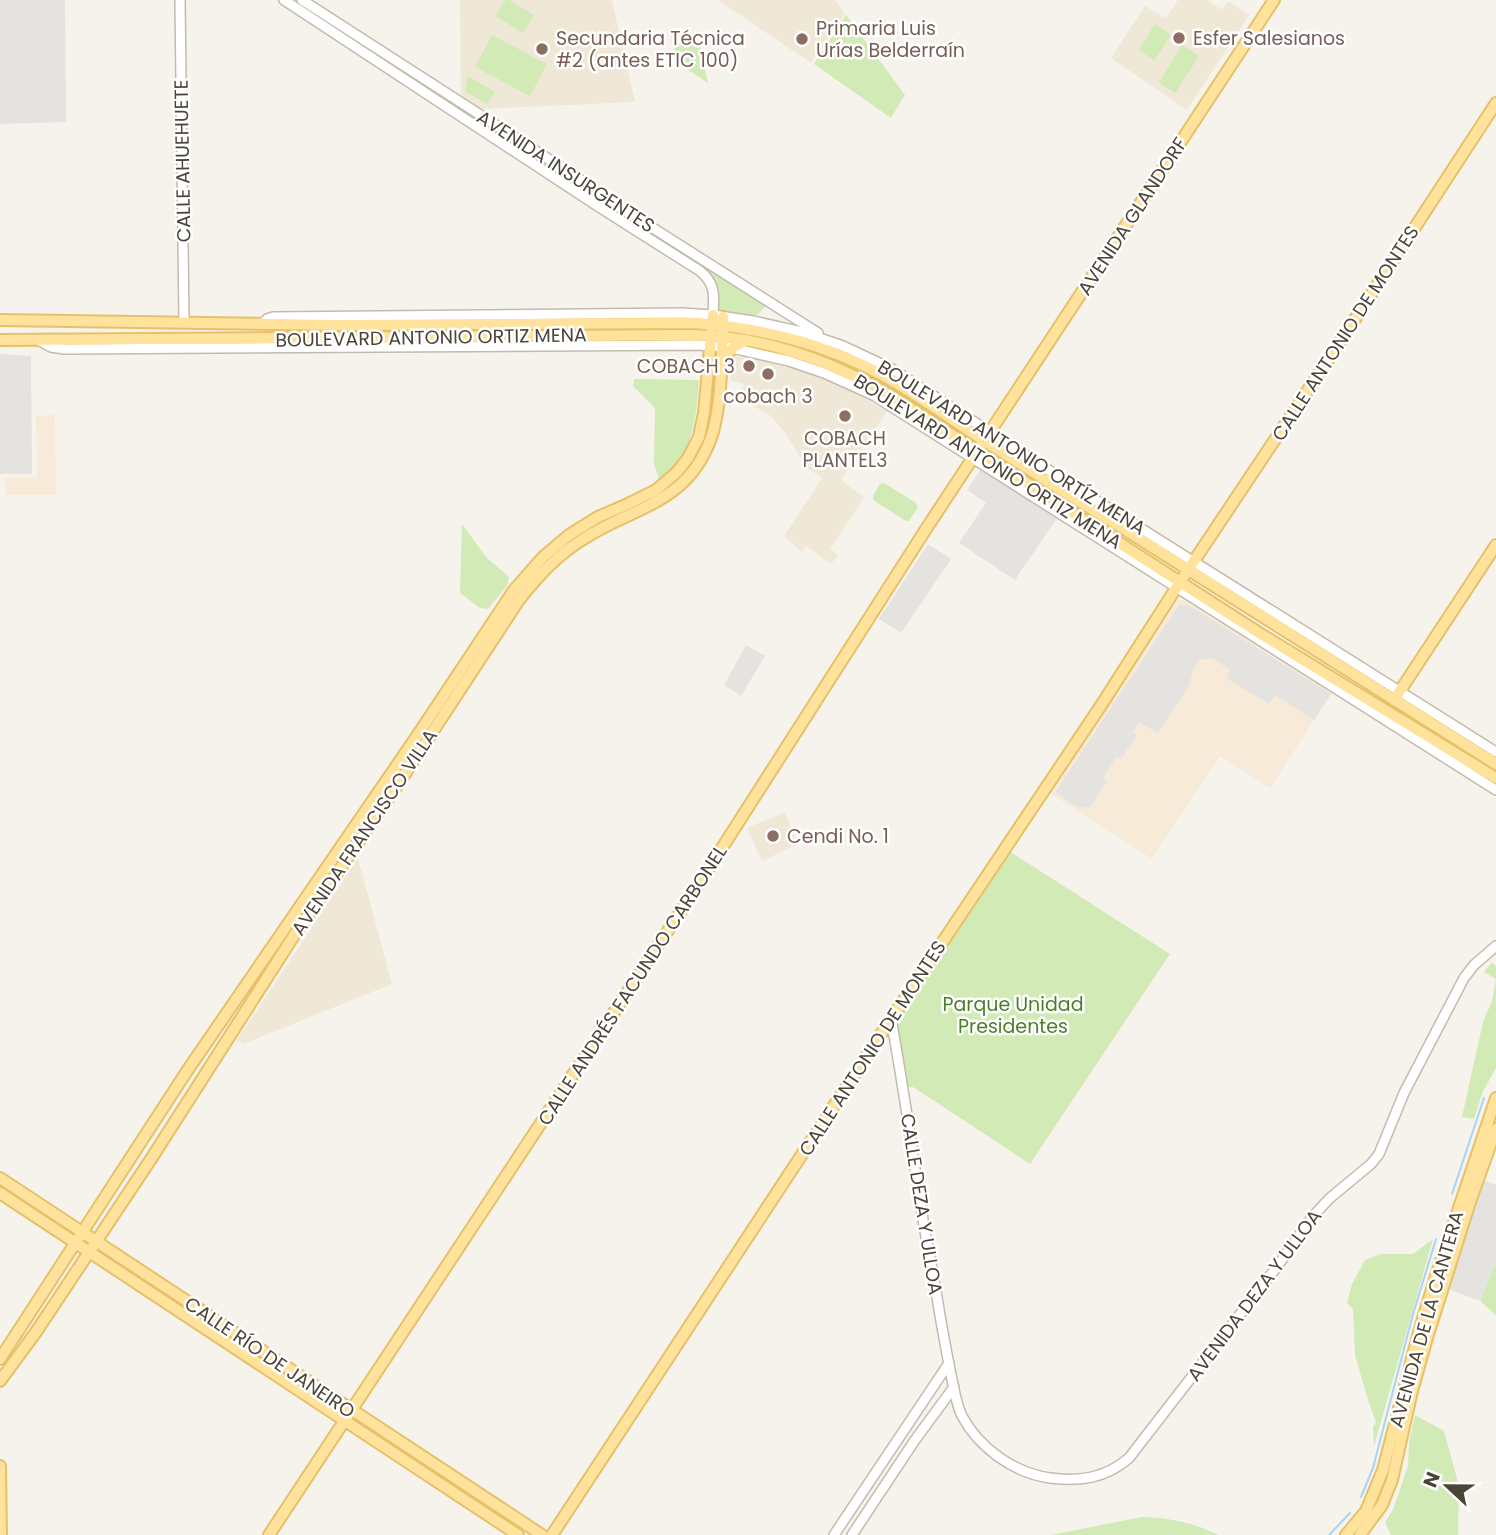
<svg xmlns="http://www.w3.org/2000/svg" width="1496" height="1535" viewBox="0 0 1496 1535" font-family="Poppins,sans-serif">
<style>
.commercial{fill:#f7ead8}
.education{fill:#efe8d6}
.green{fill:#d2eab5}
.parking{fill:#e5e3e0}
.lines{fill:none;stroke-linecap:round;stroke-linejoin:round}
.stream{stroke:#a9d4f2;stroke-width:2}
.minor-casing{stroke:#c2bbae;stroke-width:12}
.major-casing{stroke:#e6c16a;stroke-width:14}
.minor{stroke:#fff;stroke-width:9}
.major{stroke:#ffe39c;stroke-width:10}
.education-dot{fill:#8d6e63;stroke:#fff;stroke-width:2.5}
.labels{text-anchor:middle;stroke-width:5;stroke-linejoin:round;paint-order:stroke}
.education-label{font-size:19px;fill:#785e54;stroke:#fff;text-anchor:start}
.street-label{font-size:19px;fill:#4b4439;stroke:#fff}
.park-label{font-size:19px;fill:#4a7f2a;stroke:#fff}
</style>
<rect width="100%" height="100%" fill="#f6f3ec"/>
<g class="commercial">
<path d="M55 415 56 495H6V478L37 477 36 416Z"/>
<path d="M1179 600H1186L1201 608 1333 691 1270 788 1220 756 1154 855 1151 858 1054 796 1051 792 1174 605Z"/>
</g>
<g class="education">
<path d="M460 0H612L635 102 479 109 461 97Z"/>
<path d="M718 0H835L845 14 811 63Z"/>
<path d="M1178 0H1207L1222 10 1228 1 1249 15 1187 110 1111 58 1145 6 1166 18Z"/>
<path d="M734 356 759 358 825 376 887 411 841 480 864 498 830 549 838 555 831 564 806 546 802 552 784 536 822 478 806 467 786 434 771 416 740 398 744 384 730 380Z"/>
<path d="M785 812 798 844 762 861 747 828Z"/>
<path d="M358 858 392 984 243 1044 237 1040Z"/>
</g>
<g class="green">
<path d="M505 0H509L534 15 523 33 495 16Z"/>
<path d="M846 15 905 95 891 118 814 64Z"/>
<path d="M1155 24 1171 35 1154 61 1139 50Z"/>
<path d="M492 35 547 64 530 96 475 67Z"/>
<path d="M699 41 708 83 676 62 671 54 676 47Z"/>
<path d="M1182 45 1199 56 1175 93 1159 82Z"/>
<path d="M468 76 495 92 487 104 465 91Z"/>
<path d="M667 237 769 303 752 320 713 315V287L670 251Z"/>
<path d="M634 379 699 380C696 417 694 458 659 479L654 464 655 408 633 386Z"/>
<path d="M884 483 916 503 918 507 909 521H906L873 500V496L880 484Z"/>
<path d="M462 524 486 557 509 577 507 586 488 609 480 608 460 593Z"/>
<path d="M1006 849 1170 954 1030 1164 913 1087H903L892 1022Z"/>
<path d="M1492 962 1496 966V1068L1483 1091 1474 1119 1462 1117 1483 1022 1492 1001 1496 979 1484 972Z"/>
<path d="M1433 1239 1374 1446 1373 1427 1376 1422 1369 1403 1355 1355 1353 1309 1347 1303 1352 1284 1365 1260 1381 1254H1413Z"/>
<path d="M1496 1262V1315L1480 1301Z"/>
<path d="M1415 1415 1444 1431 1459 1486 1458 1535H1391L1385 1522 1393 1510 1408 1466 1409 1442Z"/>
<path d="M1142 1517C1168 1518 1194 1522 1218 1535H1051Z"/>
</g>
<g class="parking">
<path d="M0 0H65L66 122 0 124Z"/>
<path d="M0 354 31 356 32 474H0Z"/>
<path d="M981 469 1057 518 1015 580 959 543 986 503 967 490Z"/>
<path d="M928 544 951 559 901 633 879 619Z"/>
<path d="M1179 605H1188L1331 694 1314 720 1275 695 1269 704 1226 678 1230 670 1212 658 1200 660 1192 672 1189 686 1158 733 1139 722 1133 732 1137 735 1121 759 1116 757 1103 778 1107 781 1090 807H1083L1081 809 1057 794 1056 791Z"/>
<path d="M746 645 765 656 741 696 724 685Z"/>
<path d="M1483 1180 1496 1185V1262L1480 1301 1448 1289Z"/>
</g>
<g class="lines">
<g class="stream">
<path d="M1452 1194 1484 1098"/>
<path d="M1361 1497 1373 1468 1413 1314 1436 1239"/>
<path d="M1329 1535 1350 1513"/>
</g>
<defs>
<g id="minor">
<path d="M180 0 184 322"/>
<path d="M284 0 596 205 700 271C716 284 714 296 713 315"/>
<path d="M302 0 578 178 623 209 818 333"/>
<path d="M262 324 267 319 273 317 682 313 713 315 753 321 802 332 843 346 892 369 1072 485 1496 752"/>
<path d="M40 341 51 347 64 349 697 345 728 347 789 361 824 373 873 395 1496 790"/>
<path d="M891 1019C903 1082 911 1145 921 1208 926 1238 932 1267 937 1297 941 1323 946 1349 951 1375 954 1388 956 1404 962 1416 979 1448 1014 1473 1050 1478 1080 1482 1106 1478 1129 1458L1279 1264 1313 1216 1330 1198 1371 1164 1379 1154 1404 1093 1464 978 1474 965 1496 946"/>
<path d="M834 1535 949 1363"/>
<path d="M852 1535 915 1440 954 1387"/>
</g>
<g id="major">
<path d="M0 320 339 325 694 323C758 327 826 344 882 375 918 395 951 419 985 441 1031 471 1077 500 1124 529L1496 764"/>
<path d="M0 340 692 335C763 336 832 361 893 397L1259 633 1496 778"/>
<path d="M721 360 735 346 747 340"/>
<path d="M1394 700 1496 545"/>
<path d="M0 1178 542 1535"/>
<path d="M0 1193 518 1535"/>
<path d="M0 1359 187 1071 417 736 514 590 543 557 569 535 598 517 628 504 656 490 677 472 688 458 699 437 704 413 713 315"/>
<path d="M0 1381 36 1332 151 1159 295 934 399 783 519 600C538 576 558 554 585 538 635 506 687 504 711 438 722 406 722 352 723 317"/>
<path d="M0 1466 1 1535"/>
<path d="M269 1535 706 873 926 529 1274 0"/>
<path d="M552 1535 891 1019 1102 704 1180 582 1346 333 1496 103"/>
<path d="M1346 1535 1366 1511 1383 1470 1419 1332 1436 1276 1496 1098"/>
<path d="M1360 1535 1382 1505 1392 1480 1412 1391 1427 1338 1470 1202 1496 1129"/>
</g>
</defs>
<use href="#minor" class="minor-casing"/>
<use href="#major" class="major-casing"/>
<use href="#minor" class="minor"/>
<use href="#major" class="major"/>
</g>
<g class="education-dot">
<circle cx="1179" cy="38" r="7"/>
<circle cx="802" cy="39" r="7"/>
<circle cx="542" cy="49" r="7"/>
<circle cx="749" cy="366" r="7"/>
<circle cx="768" cy="374" r="7"/>
<circle cx="845" cy="416" r="7"/>
<circle cx="773" cy="836" r="7"/>
</g>
<g class="labels">
<g class="education-label">
<text x="816" y="35">Primaria Luis<tspan x="816" dy="22">Urías Belderraín</tspan></text>
<text x="556" y="45">Secundaria Técnica<tspan x="556" dy="22">#2 (antes ETIC 100)</tspan></text>
<text x="1193" y="45">Esfer Salesianos</text>
<text x="735" y="373" text-anchor="end">COBACH 3</text>
<text x="768" y="403" text-anchor="middle">cobach 3</text>
<text x="845" y="445" text-anchor="middle">COBACH<tspan x="845" dy="22">PLANTEL3</tspan></text>
<text x="787" y="843">Cendi No. 1</text>
</g>
<g class="street-label">
<text transform="translate(182 161) rotate(-91)" y="7">CALLE AHUEHUETE</text>
<text transform="translate(566 171) rotate(33)" y="7">AVENIDA INSURGENTES</text>
<text transform="translate(1132 216) rotate(-57)" y="7">AVENIDA GLANDORF</text>
<text transform="translate(1345 333) rotate(-57)" y="7">CALLE ANTONIO DE MONTES</text>
<text transform="translate(431 337) rotate(-1)" y="7">BOULEVARD ANTONIO ORTIZ MENA</text>
<text transform="translate(1012 447) rotate(32)" y="7">BOULEVARD ANTONIO ORTÍZ MENA</text>
<text transform="translate(988 461) rotate(32)" y="7">BOULEVARD ANTONIO ORTIZ MENA</text>
<text transform="translate(364 832) rotate(-56)" y="7">AVENIDA FRANCISCO VILLA</text>
<text transform="translate(632 985) rotate(-57)" y="7">CALLE ANDRÉS FACUNDO CARBONEL</text>
<text transform="translate(872 1048) rotate(-57)" y="7">CALLE ANTONIO DE MONTES</text>
<text transform="translate(922 1204) rotate(81)" y="7">CALLE DEZA Y ULLOA</text>
<text transform="translate(1254 1295) rotate(-53)" y="7">AVENIDA DEZA Y ULLOA</text>
<text transform="translate(1426 1319) rotate(-74)" y="7">AVENIDA DE LA CANTERA</text>
<text transform="translate(270 1357) rotate(34)" y="7">CALLE RÍO DE JANEIRO</text>
</g>
<g class="park-label">
<text x="1013" y="1011">Parque Unidad<tspan x="1013" dy="22">Presidentes</tspan></text>
</g>
</g>
<g transform="translate(1447 1486) rotate(292)" stroke="#ffffff" stroke-width="5" paint-order="stroke">
<path d="M0-5L12 26L0 18L-12 26Z" fill="#4b4439"/>
<text y="-10" font-size="19" font-weight="bold" text-anchor="middle" fill="#4b4439">N</text>
</g>
</svg>
